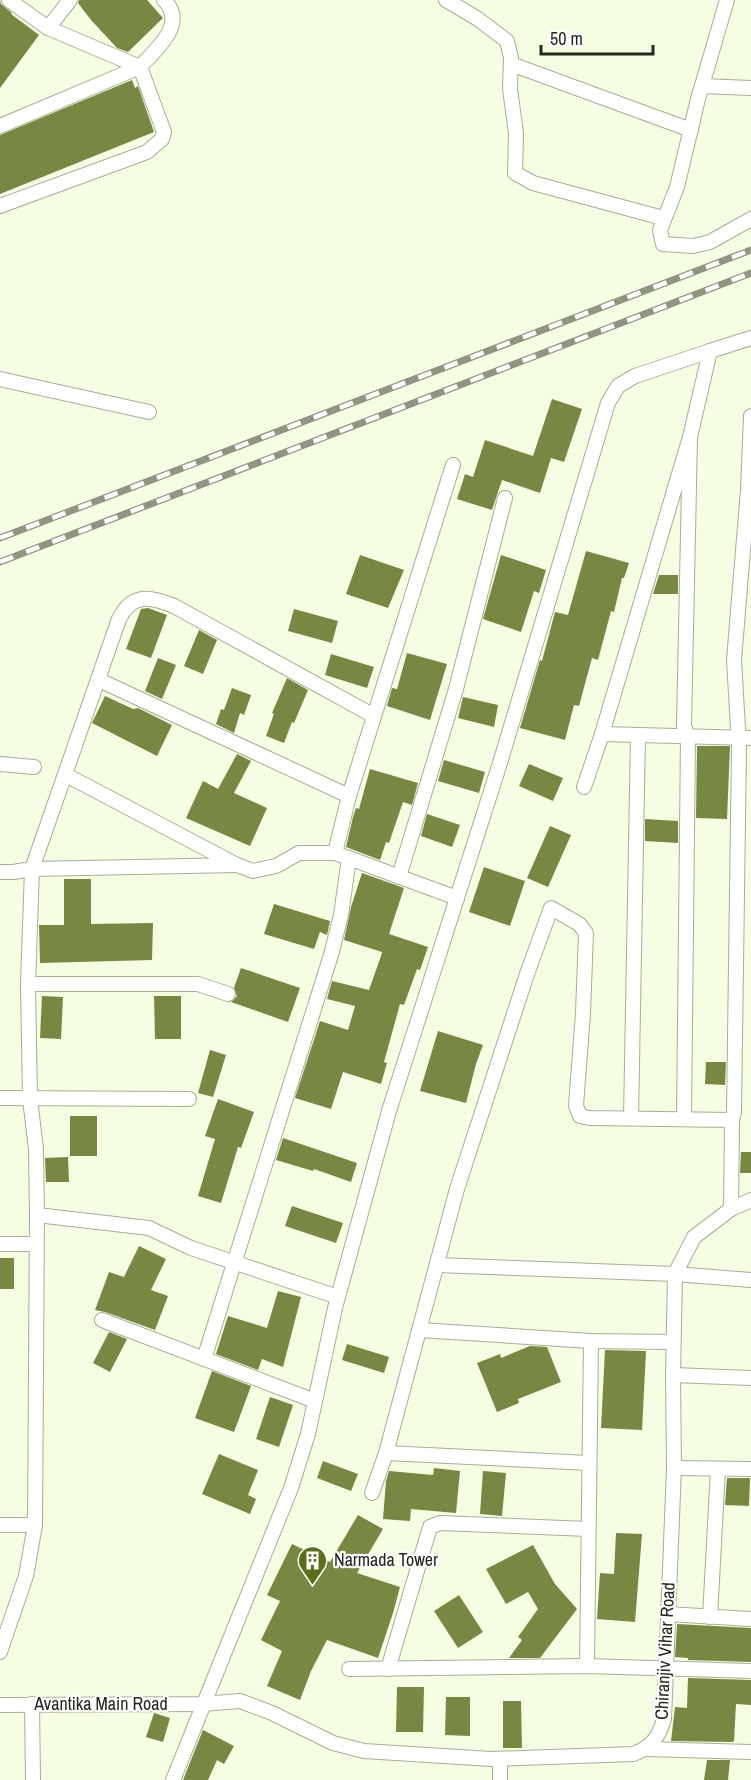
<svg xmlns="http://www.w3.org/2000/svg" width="751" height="1780" viewBox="0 0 751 1780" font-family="'Archivo Narrow',sans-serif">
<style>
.building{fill:#768842}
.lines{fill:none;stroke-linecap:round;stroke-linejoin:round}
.minor-casing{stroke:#a7ae95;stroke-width:16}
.minor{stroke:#fff;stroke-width:14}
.rail-casing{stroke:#909582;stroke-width:7}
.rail{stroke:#fff;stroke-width:4.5;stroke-dasharray:14;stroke-linecap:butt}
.labels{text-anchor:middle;stroke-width:4.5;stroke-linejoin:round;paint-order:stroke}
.poi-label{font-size:18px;fill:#24271d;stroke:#fff;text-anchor:start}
.street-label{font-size:18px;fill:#24271d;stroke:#fff}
</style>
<rect width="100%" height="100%" fill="#f5fde2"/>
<g class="building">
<path d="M0 0 1 4 12 13 11 14 39 35 0 88Z"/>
<path d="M79 0H147L163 18 128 52 117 48 91 20 78 3Z"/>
<path d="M132 80 135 88 138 86 154 132 0 194V135Z"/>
<path d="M552 399 582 409 564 462 551 458 540 493 502 480 492 510 457 499 465 474 473 477 485 440 533 456Z"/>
<path d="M586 551 629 563 624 578H622L614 612 611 611 598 660 592 658 579 706 574 705 565 740 520 728 540 660 542 661 555 612 568 615Z"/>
<path d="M360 555 404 570 388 608 346 594Z"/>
<path d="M501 555 546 570 539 593 534 591 521 632 483 619Z"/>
<path d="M659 575H678V594H653Z"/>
<path d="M148 608 167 615 151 658 126 649 141 609Z"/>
<path d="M294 609 338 621 332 643 288 631Z"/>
<path d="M199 630 217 640 203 674 184 666Z"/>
<path d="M407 653 447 664 430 720 387 706 392 688 397 689Z"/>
<path d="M331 654 374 667 367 688 325 675Z"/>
<path d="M158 658 176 665 162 699 145 691Z"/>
<path d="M287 678 308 690 294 723 292 722 284 743 266 736 274 714 272 713Z"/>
<path d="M232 688 251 695 244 715 240 713 234 733 216 724 221 709 224 710Z"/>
<path d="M105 696 133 709 138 708 172 725 157 756 92 723Z"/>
<path d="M463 697 498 705 494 727 458 718Z"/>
<path d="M697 746H730L727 819 696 818Z"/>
<path d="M237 754 251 761 234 793 267 808 250 846 186 818 203 781 218 789Z"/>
<path d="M444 760 485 772 479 793 438 781Z"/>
<path d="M529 764 563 778 553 801 519 786Z"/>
<path d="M370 769 418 783 412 805 403 802 389 843 386 842 380 860 346 847 353 817 356 808 359 809Z"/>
<path d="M427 814 460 825 452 847 421 836Z"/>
<path d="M645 819 678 821V843L645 841Z"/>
<path d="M550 826 571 835 548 887 527 878Z"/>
<path d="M484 867 525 881 510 926 469 912Z"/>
<path d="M362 873 404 888 389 934 428 947 420 970 417 969 404 1005 400 1004 384 1062 387 1063 381 1084 343 1072 331 1109 295 1098 320 1021 348 1030 355 1006 327 999 332 981 369 990 381 956 382 952 344 940 351 907Z"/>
<path d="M64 879H91V924L153 923 152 960 40 963 39 925H64Z"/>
<path d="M274 904 330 921 327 935 320 932 314 949 264 934Z"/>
<path d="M241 968 300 988 288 1022 231 1002 237 996 234 988Z"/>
<path d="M42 996 63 997 61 1039 40 1038Z"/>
<path d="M154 996H181V1039H155Z"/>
<path d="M438 1031 483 1045 476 1064 466 1103 420 1091Z"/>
<path d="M210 1050 226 1055 213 1097 198 1093Z"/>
<path d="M706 1062H726L725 1085 705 1084Z"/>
<path d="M218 1099 254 1112 241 1148 238 1147 221 1203 198 1196 215 1139 205 1136Z"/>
<rect x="70" y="1116" width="27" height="40"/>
<path d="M283 1138 357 1163 351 1182 314 1169 313 1171 276 1160Z"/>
<path d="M741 1152H751V1173H740Z"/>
<path d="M68 1157 69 1182H46L45 1158Z"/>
<path d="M292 1206 343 1223 336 1243 285 1226Z"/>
<path d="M139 1246 166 1259 151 1290 168 1296 155 1330 105 1312 95 1310 109 1272 124 1277Z"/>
<rect x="0" y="1258" width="14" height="31"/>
<path d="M278 1291 301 1297 283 1367 262 1359 258 1370 216 1354 228 1316 267 1328Z"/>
<path d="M109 1332 127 1339 110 1372 93 1363Z"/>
<path d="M347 1344 389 1357 384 1373 342 1360Z"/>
<path d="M530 1346 547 1347 561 1382 518 1399 519 1403 497 1412 477 1363 500 1354 501 1358Z"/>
<path d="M605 1350 646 1351 642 1430 601 1428Z"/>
<path d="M212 1371 251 1386 234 1432 195 1418Z"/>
<path d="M270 1397 293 1405 279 1447 256 1439Z"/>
<path d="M219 1454 258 1470 248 1495 256 1499 250 1514 202 1494Z"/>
<path d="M323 1461 358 1474 351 1491 317 1478Z"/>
<path d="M434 1468 460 1471 456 1513 411 1509 410 1521 383 1519 386 1481 389 1471 433 1475Z"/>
<path d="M483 1471 506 1473 502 1516 480 1514Z"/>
<path d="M727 1478H750L749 1506 725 1505Z"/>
<path d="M358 1515 383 1529 357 1573 400 1587 393 1613 378 1658 327 1640 311 1671 300 1700 267 1686 282 1651 261 1640 280 1601 267 1595 292 1544 330 1562Z"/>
<path d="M616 1533 642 1534 635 1622 597 1619 600 1573 614 1574Z"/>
<path d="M533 1545 555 1584 577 1609 540 1658H509L522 1640 518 1637 538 1609 528 1592 506 1604 486 1569Z"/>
<path d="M459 1595 483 1632 458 1648 434 1611Z"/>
<path d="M677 1624 751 1628V1662L688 1660V1658L675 1657Z"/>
<path d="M688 1678 751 1680V1705L736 1704 734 1741 732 1742 671 1741 675 1707 687 1708Z"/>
<path d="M397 1687H424L423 1732H396Z"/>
<path d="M446 1697H470V1736L445 1735Z"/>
<path d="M503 1701H521L522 1748H503Z"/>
<path d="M154 1713 170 1718 163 1742 146 1737Z"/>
<path d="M203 1730 234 1746 224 1764 217 1760 208 1780H183Z"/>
<path d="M707 1760H730L728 1780H704Z"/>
</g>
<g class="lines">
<defs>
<g id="minor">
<path d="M9 0 48 28 70 0"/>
<path d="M446 0 478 19 507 41 511 58 510 89 516 133 515 173 533 183 663 218"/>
<path d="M727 0 698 99 677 187 660 230 663 244 693 246 710 242 751 219"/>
<path d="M48 28 140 67"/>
<path d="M511 64 691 130"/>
<path d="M702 86 751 88"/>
<path d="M0 126 140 67"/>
<path d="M0 206 147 152 162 139 164 132 140 67C156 49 188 24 164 0"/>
<path d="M0 379 149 412"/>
<path d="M99 680 349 796"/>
<path d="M602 734 751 738"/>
<path d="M0 764 34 767"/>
<path d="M66 775 237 865 253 871 276 866 299 853H335L457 898"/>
<path d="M584 787 602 734 690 437 710 351 751 338"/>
<path d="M335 853 349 796 453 465"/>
<path d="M237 865 32 869 119 619C132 593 150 596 174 606L374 716"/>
<path d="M0 872H13L32 869 28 984 30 1099 36 1149 37 1215 35 1525 26 1576 0 1652"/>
<path d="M399 877 456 689 505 498"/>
<path d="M28 984H198L228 994"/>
<path d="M0 1098 189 1099"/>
<path d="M631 1118 638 735"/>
<path d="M684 1119 688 737 684 726 690 437"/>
<path d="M731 1209 732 1120 734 1112 739 746 734 660 748 490 751 416"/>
<path d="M37 1215 149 1228 191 1248 338 1297"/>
<path d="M0 1244H36"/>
<path d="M437 1265 675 1274 751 1280"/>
<path d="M102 1320 315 1401"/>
<path d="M419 1330 591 1341 673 1342"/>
<path d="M204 1359 331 955 341 915 349 858"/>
<path d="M673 1375 751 1378"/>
<path d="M589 1463 386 1453 457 1189 527 974 551 908 579 924 586 933 583 1013 576 1106 580 1116 589 1118 732 1120"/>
<path d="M674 1468 751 1469"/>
<path d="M372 1493 386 1453"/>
<path d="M0 1525H35"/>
<path d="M668 1614 751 1619"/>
<path d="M710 1617 718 1469"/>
<path d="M587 1666 591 1341"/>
<path d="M349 1669 587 1666 751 1671"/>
<path d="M388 1669 430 1527 440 1523 588 1529"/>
<path d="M32 1704 33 1780"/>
<path d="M0 1705 202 1704 240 1701 272 1713 333 1743 364 1751 491 1759 633 1754C651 1748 659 1737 664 1719L674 1468 673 1375 675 1274 694 1237 731 1209 751 1200"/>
<path d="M645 1749 751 1752"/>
<path d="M173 1780 291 1488 308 1434 335 1308 389 1111 500 763 608 403 618 386 635 376 710 351"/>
<path d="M500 1780V1759"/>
</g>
</defs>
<use href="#minor" class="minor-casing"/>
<use href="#minor" class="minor"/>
<defs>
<g id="rail">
<path d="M0 538 751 250"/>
<path d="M0 562 751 273"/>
</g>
</defs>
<use href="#rail" class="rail-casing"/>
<use href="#rail" class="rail"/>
</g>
<defs>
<symbol id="building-pin" viewBox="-11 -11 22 30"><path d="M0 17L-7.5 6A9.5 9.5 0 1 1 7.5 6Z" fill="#5c6e1a" stroke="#fff"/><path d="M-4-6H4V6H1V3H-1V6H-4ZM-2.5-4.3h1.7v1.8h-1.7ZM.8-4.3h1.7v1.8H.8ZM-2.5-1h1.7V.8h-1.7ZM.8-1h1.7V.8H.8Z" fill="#fff"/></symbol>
</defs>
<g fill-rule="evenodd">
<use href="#building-pin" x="296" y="1544" width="33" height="45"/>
</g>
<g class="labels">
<g class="poi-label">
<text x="334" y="1566">Narmada Tower</text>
</g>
<g class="street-label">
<text transform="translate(665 1651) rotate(-87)" y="6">Chiranjiv Vihar Road</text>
<text x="101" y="1710">Avantika Main Road</text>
</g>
</g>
<path d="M541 45v9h112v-9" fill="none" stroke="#24271d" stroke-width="3"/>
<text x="550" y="45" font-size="18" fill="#24271d" stroke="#ffffff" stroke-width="4.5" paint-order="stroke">50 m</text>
</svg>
